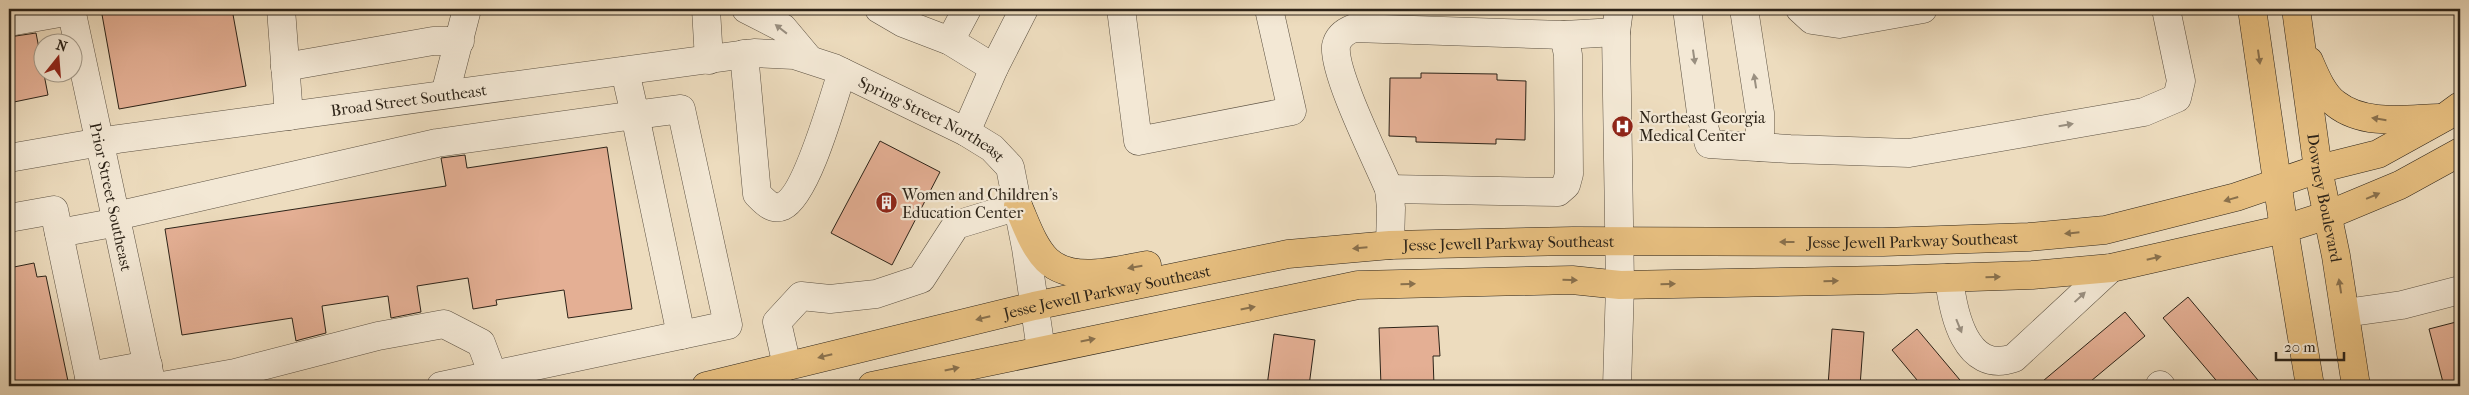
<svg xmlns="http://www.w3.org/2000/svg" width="2469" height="395" viewBox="0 0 2469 395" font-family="'IM FELL French Canon',serif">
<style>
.building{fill:#e4af94;stroke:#2c2318}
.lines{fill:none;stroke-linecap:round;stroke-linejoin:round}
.minor-casing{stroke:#5c5142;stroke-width:29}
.major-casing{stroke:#2c2318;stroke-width:29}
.minor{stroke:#f3e8d5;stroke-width:28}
.major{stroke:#e6be7f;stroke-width:28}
.oneway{fill:#998f80}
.oneway2{fill:#89704c}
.labels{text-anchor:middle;stroke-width:4.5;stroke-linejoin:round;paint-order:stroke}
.street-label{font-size:16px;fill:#2c2318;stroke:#f3e8d5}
.poi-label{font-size:16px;fill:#2c2318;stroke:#f3e8d5;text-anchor:start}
</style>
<rect width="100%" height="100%" fill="#eddcbe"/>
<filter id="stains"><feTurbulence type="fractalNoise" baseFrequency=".004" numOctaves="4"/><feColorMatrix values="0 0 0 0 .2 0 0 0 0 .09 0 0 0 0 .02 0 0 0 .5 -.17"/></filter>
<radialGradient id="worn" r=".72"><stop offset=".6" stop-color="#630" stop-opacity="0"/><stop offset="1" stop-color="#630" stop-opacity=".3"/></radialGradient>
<g class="building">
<path d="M101 9H232L246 86 119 109Z"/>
<path d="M36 33 48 95 9 103V37Z"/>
<path d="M1421 73 1497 74V80L1526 81 1525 140 1496 139V144L1416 142V137L1389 136 1390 78H1421Z"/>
<path d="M880 141 940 172 892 265 831 233Z"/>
<path d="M607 147 632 309 568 318 564 290 496 300 497 305 473 309 468 278 417 286 421 312 391 318 388 296 322 306 326 333 299 340 296 341 292 318 182 335 165 229 446 186 441 158 465 155 467 168Z"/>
<path d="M34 263 37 277 46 276 69 386H9V268Z"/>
<path d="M2188 297 2263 386H2221L2163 318Z"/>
<path d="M2125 312 2145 336 2085 386H2037Z"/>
<path d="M2460 321V386H2444L2429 329Z"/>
<path d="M1438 326 1440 356H1433L1434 386H1381L1379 328Z"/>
<path d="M1832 329 1864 332 1860 386H1828Z"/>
<path d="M1917 329 1965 386H1922L1892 350Z"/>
<path d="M1274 334 1315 340 1309 386H1267Z"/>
</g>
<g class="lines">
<defs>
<g id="minor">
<path id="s1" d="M71 9 152 386"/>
<path d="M281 9 289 116"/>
<path d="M706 9 709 60"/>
<path d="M746 9 783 28 809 59"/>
<path d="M879 9 903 23 950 41 994 68"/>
<path d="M1121 9 1138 141 1292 111 1269 9"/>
<path d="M1687 9 1702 120 1709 144 1790 149 1909 153 2144 112 2177 98 2181 81 2166 9"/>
<path d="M1744 9 1760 113V147"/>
<path d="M1800 9 1812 20 1839 24 1923 9"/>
<path d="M9 22 71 11"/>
<path d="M950 41 967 9"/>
<path d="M744 54 757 194C764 201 772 211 783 206 807 195 833 99 842 72"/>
<path d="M285 67 433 41H460"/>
<path d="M445 94 467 9"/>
<path d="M966 132 994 68 1024 9"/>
<path id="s2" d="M9 158 118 139 754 53 794 55 834 68 966 132 992 148 1010 167 1026 248 1041 350"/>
<path d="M1389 189 1558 192 1566 185 1569 174 1568 55 1564 35"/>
<path d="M116 216 437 143 635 115 681 335"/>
<path d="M9 218 54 210 91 386"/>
<path d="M59 233 118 222"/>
<path d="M1390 245 1391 208 1389 189C1377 160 1333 73 1336 46 1338 36 1346 31 1354 28L1564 35 1616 32"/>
<path d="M1949 278C1953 312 1965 375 2014 358L2111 268"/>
<path d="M2345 313 2402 305 2460 290"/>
<path d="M787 366 777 322 801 296 830 299 876 294 921 279 956 225 1018 206"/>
<path d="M89 376 148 365"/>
<path d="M2160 385 2161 386"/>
<path d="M162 386 235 373 378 336 444 324 481 343 497 386"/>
<path d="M441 386 728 325 681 109 635 115 625 71"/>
<path d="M1617 386 1620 285 1616 32 1619 9"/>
</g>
<g id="major">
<path d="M2252 9 2284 229 2310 386"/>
<path id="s3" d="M2296 9 2318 169 2336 256 2356 386"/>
<path d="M2309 61C2315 75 2323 95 2336 104 2364 126 2406 119 2439 118"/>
<path d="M1018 206C1026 224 1033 246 1047 260 1072 284 1118 270 1147 265"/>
<path id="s4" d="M706 386 1034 306 1288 254 1390 245 1573 241 1883 242 2029 237 2105 230 2236 197 2318 169 2378 154 2445 117 2460 106"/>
<path d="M872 386 1358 285 1572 280 1620 285 1883 280 2032 275 2111 268 2284 229 2328 215 2400 185 2460 152"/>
</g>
</defs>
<use href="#minor" class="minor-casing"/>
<use href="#major" class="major-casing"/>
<use href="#minor" class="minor"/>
<use href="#major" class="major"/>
</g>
<defs><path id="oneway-solid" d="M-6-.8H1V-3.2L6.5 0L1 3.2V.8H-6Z" transform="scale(1.25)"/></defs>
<g class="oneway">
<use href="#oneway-solid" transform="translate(781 29) rotate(-142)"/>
<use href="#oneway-solid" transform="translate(1694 57) rotate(82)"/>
<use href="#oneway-solid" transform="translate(1755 81) rotate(-99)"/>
<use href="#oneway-solid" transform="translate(2066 125) rotate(-10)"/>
<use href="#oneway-solid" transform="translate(2080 297) rotate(-43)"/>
<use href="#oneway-solid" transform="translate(1959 326) rotate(68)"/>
</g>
<g class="oneway2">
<use href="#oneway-solid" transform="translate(2259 57) rotate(82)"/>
<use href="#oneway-solid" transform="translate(2379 119) rotate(-171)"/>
<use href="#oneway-solid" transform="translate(2373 196) rotate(-23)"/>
<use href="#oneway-solid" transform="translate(2231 199) rotate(164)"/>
<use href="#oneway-solid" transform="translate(2072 233) rotate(174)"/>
<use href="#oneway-solid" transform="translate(1787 242) rotate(180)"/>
<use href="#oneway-solid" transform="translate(1360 248) rotate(175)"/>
<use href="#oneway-solid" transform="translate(2154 258) rotate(-13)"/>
<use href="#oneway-solid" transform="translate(1135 267) rotate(170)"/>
<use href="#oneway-solid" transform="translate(1993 277) rotate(-2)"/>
<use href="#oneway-solid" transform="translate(1570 280) rotate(2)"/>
<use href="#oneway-solid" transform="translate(1831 281) rotate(-1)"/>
<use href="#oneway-solid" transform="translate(1408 284) rotate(-2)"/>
<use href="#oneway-solid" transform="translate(1668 284) rotate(-1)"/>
<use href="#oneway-solid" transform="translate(2340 286) rotate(-99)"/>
<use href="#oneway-solid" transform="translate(1248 308) rotate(-11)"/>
<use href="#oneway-solid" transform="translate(983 318) rotate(166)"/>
<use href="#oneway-solid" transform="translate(1088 340) rotate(-11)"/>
<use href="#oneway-solid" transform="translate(825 356) rotate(166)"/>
<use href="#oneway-solid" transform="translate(952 369) rotate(-12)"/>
</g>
<defs>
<symbol id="hospital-disc" viewBox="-11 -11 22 22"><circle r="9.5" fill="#8f2418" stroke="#f3e8d5"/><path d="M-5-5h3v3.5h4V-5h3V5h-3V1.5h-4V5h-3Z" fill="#fff"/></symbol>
<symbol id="building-disc" viewBox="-11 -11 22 22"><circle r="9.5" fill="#8f2418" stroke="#f3e8d5"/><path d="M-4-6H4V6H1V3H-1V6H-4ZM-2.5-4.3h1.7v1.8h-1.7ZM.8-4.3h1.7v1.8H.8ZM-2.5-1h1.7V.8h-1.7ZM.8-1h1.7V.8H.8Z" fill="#fff"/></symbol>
</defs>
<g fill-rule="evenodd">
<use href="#hospital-disc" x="1610" y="114" width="25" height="25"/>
<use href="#building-disc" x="874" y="190" width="25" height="25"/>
</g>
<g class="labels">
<g class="street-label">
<text dy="6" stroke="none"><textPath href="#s2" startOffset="404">Broad Street Southeast</textPath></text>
<text dy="6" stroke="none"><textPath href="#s2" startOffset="945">Spring Street Northeast</textPath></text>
<text dy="6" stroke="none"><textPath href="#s1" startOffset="192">Prior Street Southeast</textPath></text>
<text dy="6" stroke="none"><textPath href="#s3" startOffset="191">Downey Boulevard</textPath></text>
<text dy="6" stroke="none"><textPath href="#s4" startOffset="1222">Jesse Jewell Parkway Southeast</textPath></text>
<text dy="6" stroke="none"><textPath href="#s4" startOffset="818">Jesse Jewell Parkway Southeast</textPath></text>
<text dy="6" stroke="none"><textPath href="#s4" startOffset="412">Jesse Jewell Parkway Southeast</textPath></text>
</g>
<g class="poi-label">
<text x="1639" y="123">Northeast Georgia<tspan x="1639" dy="18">Medical Center</tspan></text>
<text x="902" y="200">Women and Children's<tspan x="902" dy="18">Education Center</tspan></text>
</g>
</g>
<rect width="2469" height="395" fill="none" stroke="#eddcbe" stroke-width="30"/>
<rect x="10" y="10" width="2449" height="375" fill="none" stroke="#2c2318" stroke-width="2.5"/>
<rect x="15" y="15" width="2439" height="365" fill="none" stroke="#2c2318"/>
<g transform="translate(58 58) rotate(17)"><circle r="24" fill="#f3e8d5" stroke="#a39989"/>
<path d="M0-4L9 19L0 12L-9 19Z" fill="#8f2418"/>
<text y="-8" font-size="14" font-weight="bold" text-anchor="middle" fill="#2c2318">N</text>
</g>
<path d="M2276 352v8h68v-8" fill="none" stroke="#2c2318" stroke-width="2.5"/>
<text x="2284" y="352" font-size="15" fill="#2c2318" stroke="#f3e8d5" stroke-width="4" paint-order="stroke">20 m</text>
<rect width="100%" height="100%" filter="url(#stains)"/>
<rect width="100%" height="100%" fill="url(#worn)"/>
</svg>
